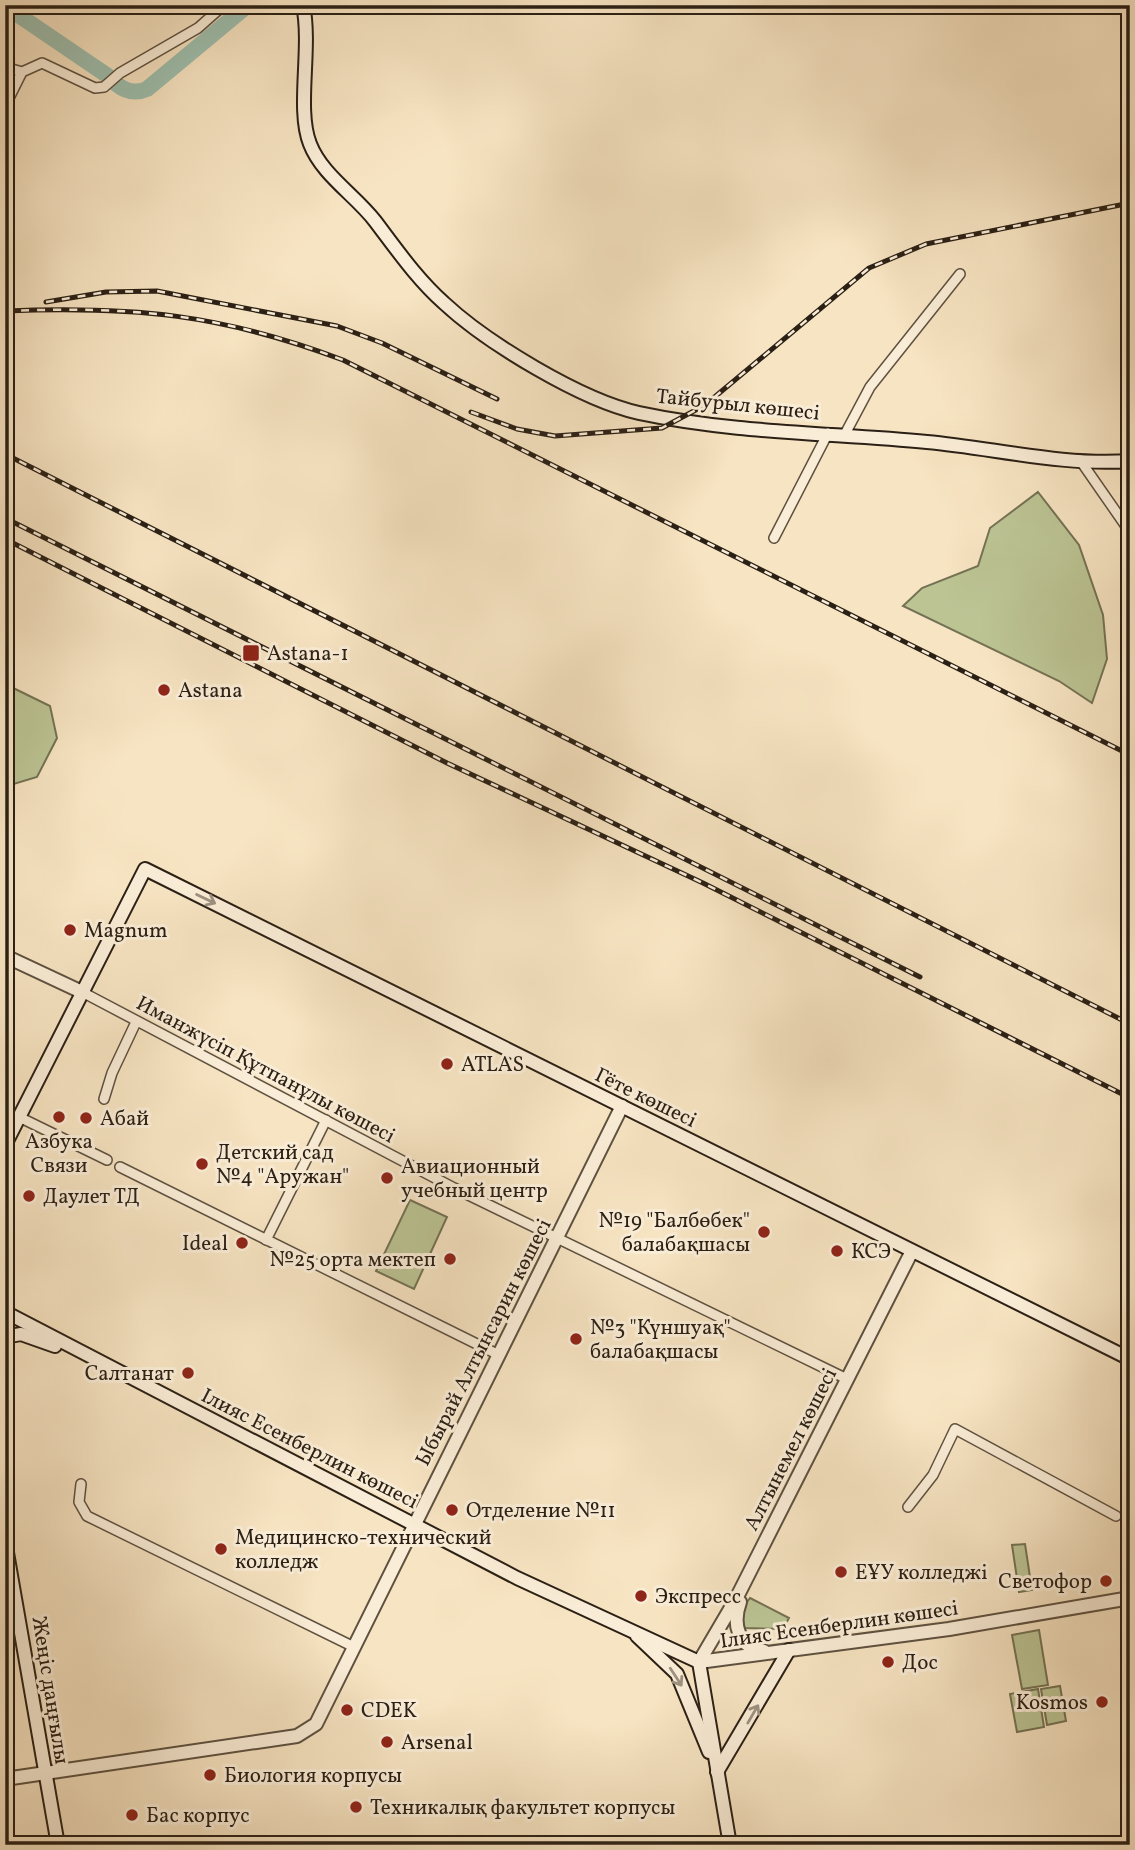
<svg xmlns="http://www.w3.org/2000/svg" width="1135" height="1850" viewBox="0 0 1135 1850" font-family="Vollkorn,serif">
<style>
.green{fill:#bcc494;stroke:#747254;stroke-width:2}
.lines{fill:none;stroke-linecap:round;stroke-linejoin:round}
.river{stroke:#9ebfae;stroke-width:16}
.minor-casing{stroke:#5e5140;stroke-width:12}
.tertiary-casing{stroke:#5e5140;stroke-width:16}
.secondary-casing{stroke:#2b2015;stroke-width:16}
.minor{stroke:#faedd7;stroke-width:9}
.tertiary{stroke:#faedd7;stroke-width:12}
.secondary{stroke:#faedd7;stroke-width:12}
.rail-casing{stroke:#2b2015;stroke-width:5}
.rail{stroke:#faedd7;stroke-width:2.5;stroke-dasharray:8;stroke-linecap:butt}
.oneway{stroke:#9d9180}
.poi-dot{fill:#8f2418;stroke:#faedd7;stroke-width:2.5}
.labels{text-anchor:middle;stroke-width:6;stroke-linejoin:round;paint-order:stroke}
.street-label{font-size:21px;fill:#2b2015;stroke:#faedd7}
.poi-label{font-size:21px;fill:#2b2015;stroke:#faedd7;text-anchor:start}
</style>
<rect width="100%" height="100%" fill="#f7e4c2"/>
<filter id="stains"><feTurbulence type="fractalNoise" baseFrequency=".00286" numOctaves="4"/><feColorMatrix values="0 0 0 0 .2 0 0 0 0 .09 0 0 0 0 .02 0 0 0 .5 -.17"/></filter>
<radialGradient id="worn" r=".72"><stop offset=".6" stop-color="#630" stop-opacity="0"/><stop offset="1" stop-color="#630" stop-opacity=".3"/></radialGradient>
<g class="green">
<path d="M1038 492 1079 545 1103 615 1107 659 1092 703 1059 681 903 606 922 588 978 566 990 528Z"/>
<path d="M5 684 50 706 57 738 37 777 7 786Z"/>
<path d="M410 1200 447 1217 414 1289 376 1271Z"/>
<path d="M1025 1544 1032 1590 1019 1592 1012 1545Z"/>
<path d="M750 1598 789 1618 783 1629 741 1628 738 1614Z"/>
<path d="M1039 1630 1048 1685 1022 1689 1012 1635Z"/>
<path d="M1060 1686 1066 1721 1047 1725 1041 1689Z"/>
<path d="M1038 1689 1044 1727 1017 1732 1010 1694Z"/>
</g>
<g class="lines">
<path class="river" d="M5 6 108 76C119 88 131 96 147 89L248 5"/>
<defs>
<g id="minor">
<path d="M5 67 22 72"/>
<path d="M5 106 22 72 42 63 95 88 104 87 120 73 198 28 224 5"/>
<path d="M845 434 870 387 960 274"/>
<path d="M1080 460 1130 532"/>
<path d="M774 538 828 433"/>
<path d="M84 993 454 1188 847 1379"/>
<path d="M104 1099 112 1073 136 1022"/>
<path d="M19 1117 107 1160"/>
<path d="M120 1167 497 1354"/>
<path d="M266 1240 326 1120"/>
<path d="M81 1484 79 1502 87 1516 354 1647"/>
<path d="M908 1507 933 1475 955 1429 1116 1516"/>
</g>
<g id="tertiary">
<path d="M5 956 84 993"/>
<path d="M740 1602C732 1624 738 1648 764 1651"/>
<path d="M699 1662 736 1599 912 1251"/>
<path d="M699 1662 949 1629 1130 1598"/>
<path d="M5 1779 297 1736 316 1724 622 1106"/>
</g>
<g id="secondary">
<path d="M303 5C312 48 296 109 310 144 322 175 355 195 375 221 397 250 417 279 444 303 487 343 581 400 639 413 733 433 832 433 927 442 993 448 1063 466 1130 461"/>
<path d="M5 1145 145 869 1130 1359"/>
<path d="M5 1312 517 1578 699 1662 730 1845"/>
<path d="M5 1337 21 1334 55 1346"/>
<path d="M5 1541 58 1845"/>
<path d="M637 1636 677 1674 709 1752"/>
<path d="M717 1772 789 1650"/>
</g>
</defs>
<use href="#minor" class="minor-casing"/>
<use href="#tertiary" class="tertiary-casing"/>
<use href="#secondary" class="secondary-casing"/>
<use href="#minor" class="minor"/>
<use href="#tertiary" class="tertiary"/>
<use href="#secondary" class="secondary"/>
<defs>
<g id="rail">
<path d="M46 302 106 292 157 291 337 326 382 343 497 399"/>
<path d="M5 311C135 306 221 314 343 360L1130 755"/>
<path d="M471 412 517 429 555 436 662 428 705 405 869 268 926 244 1130 203"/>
<path d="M5 454 1130 1024"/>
<path d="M5 518 920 977"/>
<path d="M5 539 447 763 703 883 1130 1098"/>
</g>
</defs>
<use href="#rail" class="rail-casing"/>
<use href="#rail" class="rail"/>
</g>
<defs><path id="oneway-shaft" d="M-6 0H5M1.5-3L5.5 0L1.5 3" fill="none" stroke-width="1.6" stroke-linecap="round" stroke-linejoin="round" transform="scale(1.75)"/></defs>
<g class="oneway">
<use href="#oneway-shaft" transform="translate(206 899) rotate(26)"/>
<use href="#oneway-shaft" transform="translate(676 1677) rotate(57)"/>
<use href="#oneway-shaft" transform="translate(753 1714) rotate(-60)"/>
</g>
<g class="poi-dot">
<rect x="242" y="644" width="18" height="18" rx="3.5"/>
<circle cx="164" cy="690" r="7"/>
<circle cx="70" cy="930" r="7"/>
<circle cx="447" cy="1064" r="7"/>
<circle cx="59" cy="1117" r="7"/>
<circle cx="86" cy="1118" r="7"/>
<circle cx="202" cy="1164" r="7"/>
<circle cx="387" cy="1178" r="7"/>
<circle cx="29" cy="1196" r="7"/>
<circle cx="764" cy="1232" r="7"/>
<circle cx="242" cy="1243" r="7"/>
<circle cx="837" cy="1251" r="7"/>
<circle cx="450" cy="1259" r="7"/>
<circle cx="576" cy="1339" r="7"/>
<circle cx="188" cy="1373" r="7"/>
<circle cx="452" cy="1510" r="7"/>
<circle cx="221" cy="1549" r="7"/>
<circle cx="841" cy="1572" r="7"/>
<circle cx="1106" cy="1581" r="7"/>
<circle cx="641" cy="1596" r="7"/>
<circle cx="888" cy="1662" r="7"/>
<circle cx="1102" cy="1702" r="7"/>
<circle cx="347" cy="1710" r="7"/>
<circle cx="387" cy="1742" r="7"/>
<circle cx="210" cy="1775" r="7"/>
<circle cx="356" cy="1807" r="7"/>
<circle cx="132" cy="1815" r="7"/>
</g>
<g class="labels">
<g class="street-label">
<text transform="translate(738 404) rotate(6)" y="7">Тайбурыл көшесі</text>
<text transform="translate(266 1069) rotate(28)" y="7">Иманжүсіп Құтпанұлы көшесі</text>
<text transform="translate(646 1097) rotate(26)" y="7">Гёте көшесі</text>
<text transform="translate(483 1342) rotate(-63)" y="7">Ыбырай Алтынсарин көшесі</text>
<text transform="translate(310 1448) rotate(27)" y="7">Ілияс Есенберлин көшесі</text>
<text transform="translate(790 1449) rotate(-63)" y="7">Алтынемел көшесі</text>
<text transform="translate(839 1624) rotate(-8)" y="7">Ілияс Есенберлин көшесі</text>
<text transform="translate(51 1690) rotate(81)" y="7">Жеңіс даңғылы</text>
</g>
<g class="poi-label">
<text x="267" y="660">Astana-1</text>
<text x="178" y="697">Astana</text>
<text x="84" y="937">Magnum</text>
<text x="461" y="1071">ATLAS</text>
<text x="100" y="1125">Абай</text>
<text x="59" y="1148" text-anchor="middle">Азбука<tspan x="59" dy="24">Связи</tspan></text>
<text x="216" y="1159">Детский сад<tspan x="216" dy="24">№4 "Аружан"</tspan></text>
<text x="401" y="1173">Авиационный<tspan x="401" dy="24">учебный центр</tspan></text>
<text x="43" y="1203">Даулет ТД</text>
<text x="750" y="1227" text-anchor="end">№19 "Балбөбек"<tspan x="750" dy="24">балабақшасы</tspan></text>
<text x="228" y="1250" text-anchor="end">Ideal</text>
<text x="851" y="1258">КСЭ</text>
<text x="436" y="1266" text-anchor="end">№25 орта мектеп</text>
<text x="590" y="1334">№3 "Күншуақ"<tspan x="590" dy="24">балабақшасы</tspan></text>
<text x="174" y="1380" text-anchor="end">Салтанат</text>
<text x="466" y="1517">Отделение №11</text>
<text x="235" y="1544">Медицинско-технический<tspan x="235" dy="24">колледж</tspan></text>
<text x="855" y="1579">ЕҰУ колледжі</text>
<text x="1092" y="1588" text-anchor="end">Светофор</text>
<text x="655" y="1603">Экспресс</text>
<text x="902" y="1669">Дос</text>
<text x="1088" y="1709" text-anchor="end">Kosmos</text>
<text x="361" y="1717">CDEK</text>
<text x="401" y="1749">Arsenal</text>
<text x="224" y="1782">Биология корпусы</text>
<text x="370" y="1814">Техникалық факультет корпусы</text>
<text x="146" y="1822">Бас корпус</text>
</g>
</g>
<rect width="1135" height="1850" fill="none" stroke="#f7e4c2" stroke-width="28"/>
<rect x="7" y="7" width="1121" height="1836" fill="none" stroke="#2b2015" stroke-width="3.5"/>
<rect x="14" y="14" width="1107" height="1822" fill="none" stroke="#2b2015" stroke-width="2"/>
<rect width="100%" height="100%" filter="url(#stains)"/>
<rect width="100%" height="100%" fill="url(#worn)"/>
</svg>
